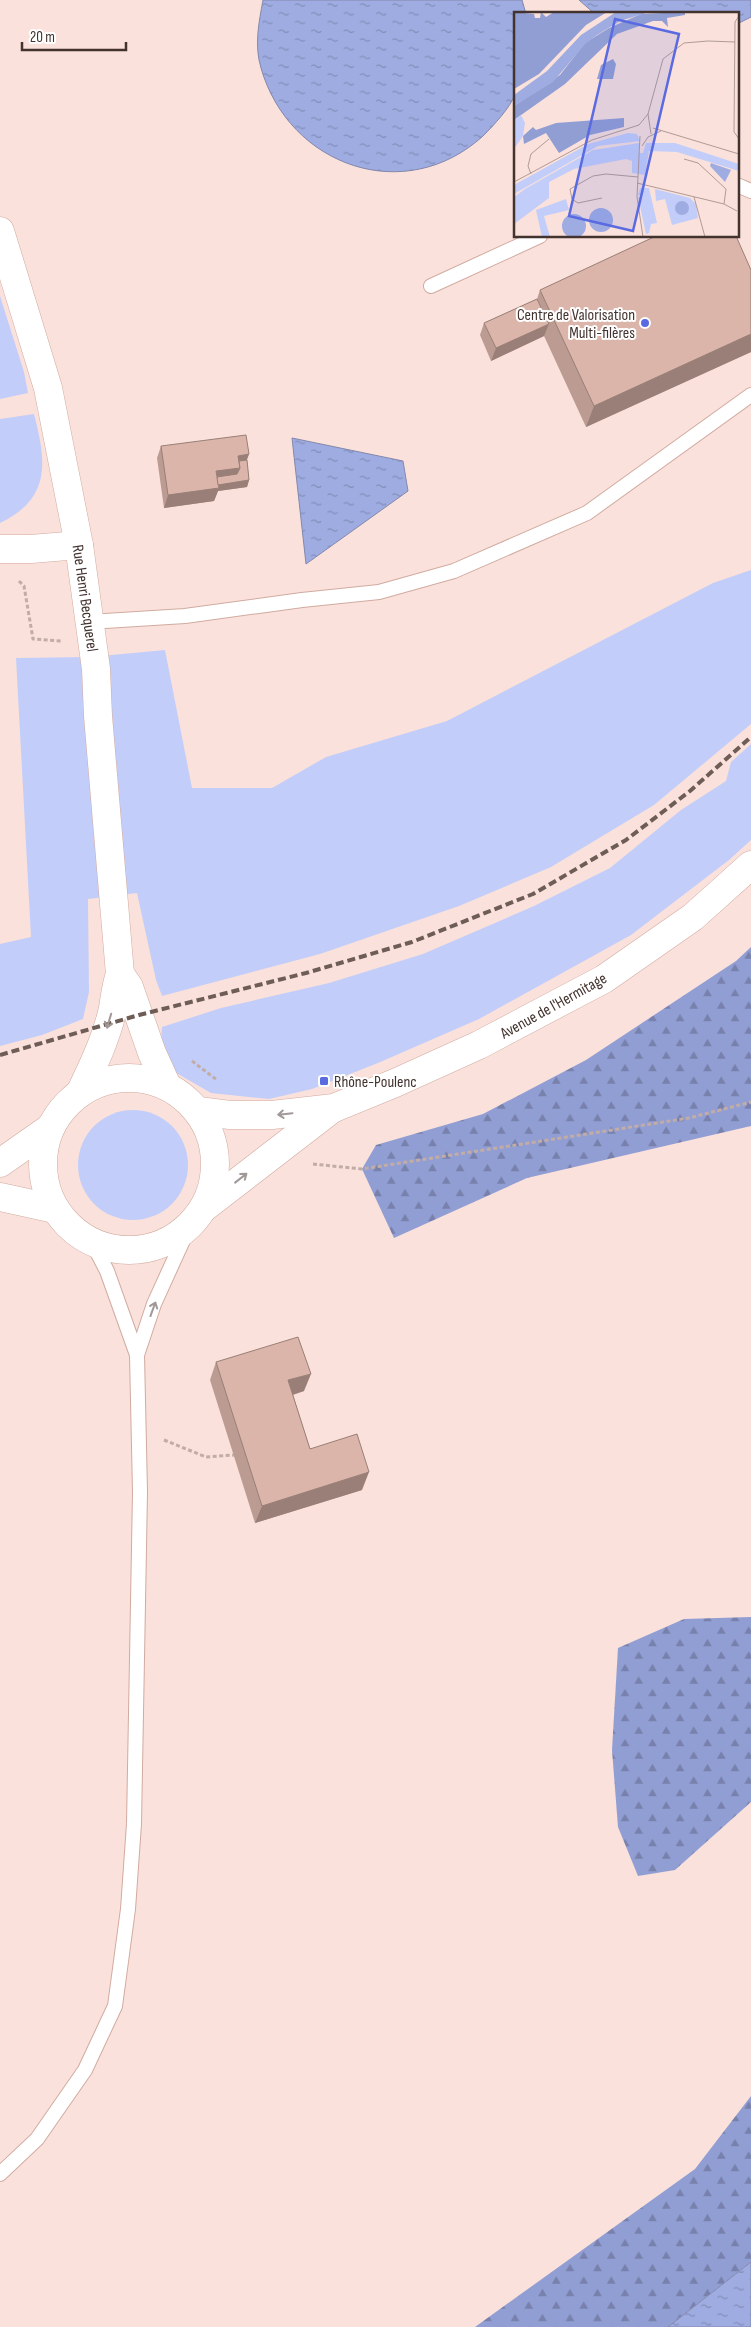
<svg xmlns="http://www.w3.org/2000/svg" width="751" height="2327" viewBox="0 0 751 2327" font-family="'Sofia Sans Condensed',sans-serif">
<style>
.grass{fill:#c2cef9}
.forest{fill:url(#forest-firs)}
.water{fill:url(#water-ripples);stroke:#8388ac}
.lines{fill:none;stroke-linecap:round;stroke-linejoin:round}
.service-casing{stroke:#d1aba0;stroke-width:16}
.minor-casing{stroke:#d1aba0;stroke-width:29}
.tertiary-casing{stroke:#d1aba0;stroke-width:29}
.path{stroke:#c2aca6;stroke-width:3;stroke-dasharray:4 2.5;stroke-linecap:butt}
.service{stroke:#fff;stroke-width:14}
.minor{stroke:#fff;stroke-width:28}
.tertiary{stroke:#fff;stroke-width:28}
.rail{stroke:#6e5c57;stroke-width:4;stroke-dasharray:8 4;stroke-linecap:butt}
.wall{fill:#bc9c92}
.shaded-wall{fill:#997f77}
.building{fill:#dbb5aa;stroke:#997f77}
.oneway{stroke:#a19997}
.poi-dot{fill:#5a6ae1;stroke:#fff;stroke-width:2}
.labels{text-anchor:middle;stroke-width:4;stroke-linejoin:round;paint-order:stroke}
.poi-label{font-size:16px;fill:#43332f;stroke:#fff;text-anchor:end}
.street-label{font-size:16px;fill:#43332f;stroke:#fff}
.inset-road{fill:none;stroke:#b19b96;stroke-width:1}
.view{fill:#5a6ae1;fill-opacity:0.15;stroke:#5a6ae1;stroke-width:2.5}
.inset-edge{fill:none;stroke:#43332f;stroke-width:2.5}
</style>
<defs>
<pattern id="forest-firs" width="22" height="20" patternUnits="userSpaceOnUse" patternTransform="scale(1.25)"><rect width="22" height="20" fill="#919ed4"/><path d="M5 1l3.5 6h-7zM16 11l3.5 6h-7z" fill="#7881ac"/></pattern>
<pattern id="water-ripples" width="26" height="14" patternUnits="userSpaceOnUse" patternTransform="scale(1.25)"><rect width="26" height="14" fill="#9eace2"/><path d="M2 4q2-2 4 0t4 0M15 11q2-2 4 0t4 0" fill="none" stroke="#828db8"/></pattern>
</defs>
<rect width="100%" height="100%" fill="#fae1db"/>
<g class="grass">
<path d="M0 296 24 372 28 393 0 399Z"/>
<path d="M34 414C46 461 52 498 0 523V419Z"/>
<path d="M751 570V724L654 805 551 867 459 906 320 954 162 996 156 980 137 893 88 899 89 992 83 1019 42 1035 0 1046V944L31 937 16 658 90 657 165 650 192 788H272L326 757 447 721 713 583Z"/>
<path d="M751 744V840L729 860 631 935 479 1019 378 1063 312 1089 269 1099 211 1093 171 1070 161 1040 162 1027 221 1008 329 983 423 954 534 906 610 868 681 810 726 781 731 762Z"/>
<circle cx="133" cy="1165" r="55"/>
</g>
<g class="forest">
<path d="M751 947V1126L527 1178 394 1238 362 1169 376 1145 483 1114 586 1060 736 961Z"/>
<path d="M751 1617V1802L675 1870 638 1876 618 1827 612 1750 618 1648 684 1619Z"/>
<path d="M751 2096V2262L668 2327H475L695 2169Z"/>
</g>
<g class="water">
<path d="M263 0H522L526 14H515C515 33 515 52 515 71 515 78 516 87 515 94 511 107 493 126 483 136 405 207 289 166 261 68 254 45 259 22 263 0Z"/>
<path d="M579 0H751V17L737 24V14H595Z"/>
<path d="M292 438 403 461 408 491 306 564Z"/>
<path d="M751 2262V2327H668Z"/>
</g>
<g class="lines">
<defs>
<g id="service">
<path d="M737 185 751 191"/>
<path d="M431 286 540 236"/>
<path d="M89 622 185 616 302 600 379 592 454 571 587 513 751 395"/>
<path d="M93 1244 107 1271 137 1355"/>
<path d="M0 2174 37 2139 85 2070 115 2006 128 1909 134 1824 140 1492 137 1355 154 1304 189 1227"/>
</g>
<g id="minor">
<path d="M0 231 48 388 79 545 96 669 98 716 120 974C116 985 115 996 113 1008 107 1037 93 1066 80 1093"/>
<path d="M0 549H31L79 545"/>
<path d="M120 974 129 987 152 1053 167 1086"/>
</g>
<g id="tertiary">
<circle cx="129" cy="1164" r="86"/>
<path d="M198 1111 230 1115H272L334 1108 395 1083 479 1045 604 979 693 917 751 865"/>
<path d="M0 1163 50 1128"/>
<path d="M0 1197 55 1209"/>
<path d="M205 1207 332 1109"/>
</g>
</defs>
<use href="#service" class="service-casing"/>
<use href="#minor" class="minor-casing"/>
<use href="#tertiary" class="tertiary-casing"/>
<g class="path">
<path d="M19 581 24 586 33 639 61 641"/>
<path d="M192 1061 217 1080"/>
<path d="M313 1164 362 1169 689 1118 751 1102"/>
<path d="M164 1440 206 1457 234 1455"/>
</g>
<use href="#service" class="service"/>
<use href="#minor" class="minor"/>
<use href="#tertiary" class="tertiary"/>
<path class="rail" d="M0 1055 139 1015 306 973 412 942 533 894 626 840 690 791 751 737"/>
</g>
<g class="wall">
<path d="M751 270V352L586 427 544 336 491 361 480 335 484 323 537 299 540 290Z"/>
<path d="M161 446 249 454 247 460 249 480 247 487 218 491 214 501 164 508 157 458Z"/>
<path d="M216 1362 304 1391 293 1395 310 1449 362 1490 255 1523 210 1380Z"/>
</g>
<g class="shaded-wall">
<path d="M549 324 544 336 491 361 496 348Z"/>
<path d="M751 334V352L586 427 594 406Z"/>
<path d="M249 454 244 466 237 467 238 456Z"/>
<path d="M240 468 235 480 215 483 216 471Z"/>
<path d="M249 480 247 487 218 491 214 501 164 508 168 495 215 485Z"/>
<path d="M311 1374 304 1391 282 1398 288 1380Z"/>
<path d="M369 1472 362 1490 255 1523 262 1506Z"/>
</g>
<g class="building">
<path d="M656 236H736L751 270V334L594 406 540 290Z"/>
<path d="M537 299 549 324 496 348 484 323Z"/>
<path d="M246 435 249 454 238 456 240 468 216 471 219 488 168 495 161 446Z"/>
<path d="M247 460 249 480 218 485 217 477 237 474 240 468 239 461Z"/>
<path d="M298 1337 311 1374 288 1380 310 1449 357 1434 369 1472 262 1506 216 1362Z"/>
</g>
<defs><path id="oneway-shaft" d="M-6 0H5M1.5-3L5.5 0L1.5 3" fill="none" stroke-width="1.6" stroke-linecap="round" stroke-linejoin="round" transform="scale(1.25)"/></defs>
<g class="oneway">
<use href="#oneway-shaft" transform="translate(109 1021) rotate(107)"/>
<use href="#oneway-shaft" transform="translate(285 1114) rotate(174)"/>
<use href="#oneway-shaft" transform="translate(241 1178) rotate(-38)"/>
<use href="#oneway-shaft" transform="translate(153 1309) rotate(-70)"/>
</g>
<g class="poi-dot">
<circle cx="645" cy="323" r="5"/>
<rect x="319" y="1076" width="10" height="10" rx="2.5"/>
</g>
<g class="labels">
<g class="poi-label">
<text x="635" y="320">Centre de Valorisation<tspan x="635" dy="18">Multi-filères</tspan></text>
<text x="334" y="1087" text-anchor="start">Rhône-Poulenc</text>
</g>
<g class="street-label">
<text transform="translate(86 598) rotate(82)" y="6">Rue Henri Becquerel</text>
<text transform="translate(553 1005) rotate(-29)" y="6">Avenue de l'Hermitage</text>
</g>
</g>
<g transform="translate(514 12)">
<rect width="225" height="225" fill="#fae1db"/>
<path d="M114 121 123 122 126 129 84 134 0 182V173L74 132ZM125 131V141H129L132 131H161L225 152V159L163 140 135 139 131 163 118 161V149L112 147 60 157 35 170V186L0 212V185L11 177 79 138ZM126 176H135L143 211 137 212 135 221 132 222 124 185H129L124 183ZM141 177 176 186 182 192 184 206 158 213 151 187 142 189ZM52 187 55 198 30 204 36 225H28L22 198Z" fill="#c2cef9"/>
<path d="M0 0 20 2 21 6H26L27 0 32 5 40 0H93L72 13 25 62 0 77ZM171 0V3L153 6 154 15 148 9H139L103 22 51 72 0 108V94L46 63 71 31 95 16 127 2ZM99 47 102 52 99 67H83L87 53ZM110 106V115L76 123 45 141 32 121 10 132 9 124 19 115 22 118 42 111Z" fill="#919ed4"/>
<path d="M7 103 11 111 9 124 0 137V108Z" fill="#c2cef9"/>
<path d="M102 0H135L106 9 83 23 71 32 39 70 0 94V83L33 59 67 23ZM197 151 217 158 211 170 196 154ZM161 196a7 7 0 1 1 14 0a7 7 0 1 1-14 0ZM75 208a12 12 0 1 1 24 0a12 12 0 1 1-24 0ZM48 214a12 12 0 1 1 24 0a12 12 0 1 1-24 0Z" fill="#9eace2"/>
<path class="inset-road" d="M225 4 221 10 220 120 225 127M194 29 221 30M139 116 225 142M137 122 134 102 149 47 170 31 194 29M126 124 123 185 129 225M128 134 134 125 147 119M170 147 184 151 212 177 210 192M17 162 14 154 17 142 35 127M0 170 78 128 125 113 134 102M123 171 210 192 223 199M180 185 191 225M88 186 64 191 58 187 56 177 79 164 92 162 124 165"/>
<path class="view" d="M101 7 165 22 119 219 55 204Z"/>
<rect width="225" height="225" class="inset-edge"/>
</g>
<path d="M22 42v8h104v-8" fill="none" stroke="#43332f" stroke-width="2.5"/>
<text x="30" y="42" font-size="15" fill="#43332f" stroke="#ffffff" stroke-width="4" paint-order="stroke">20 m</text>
</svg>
